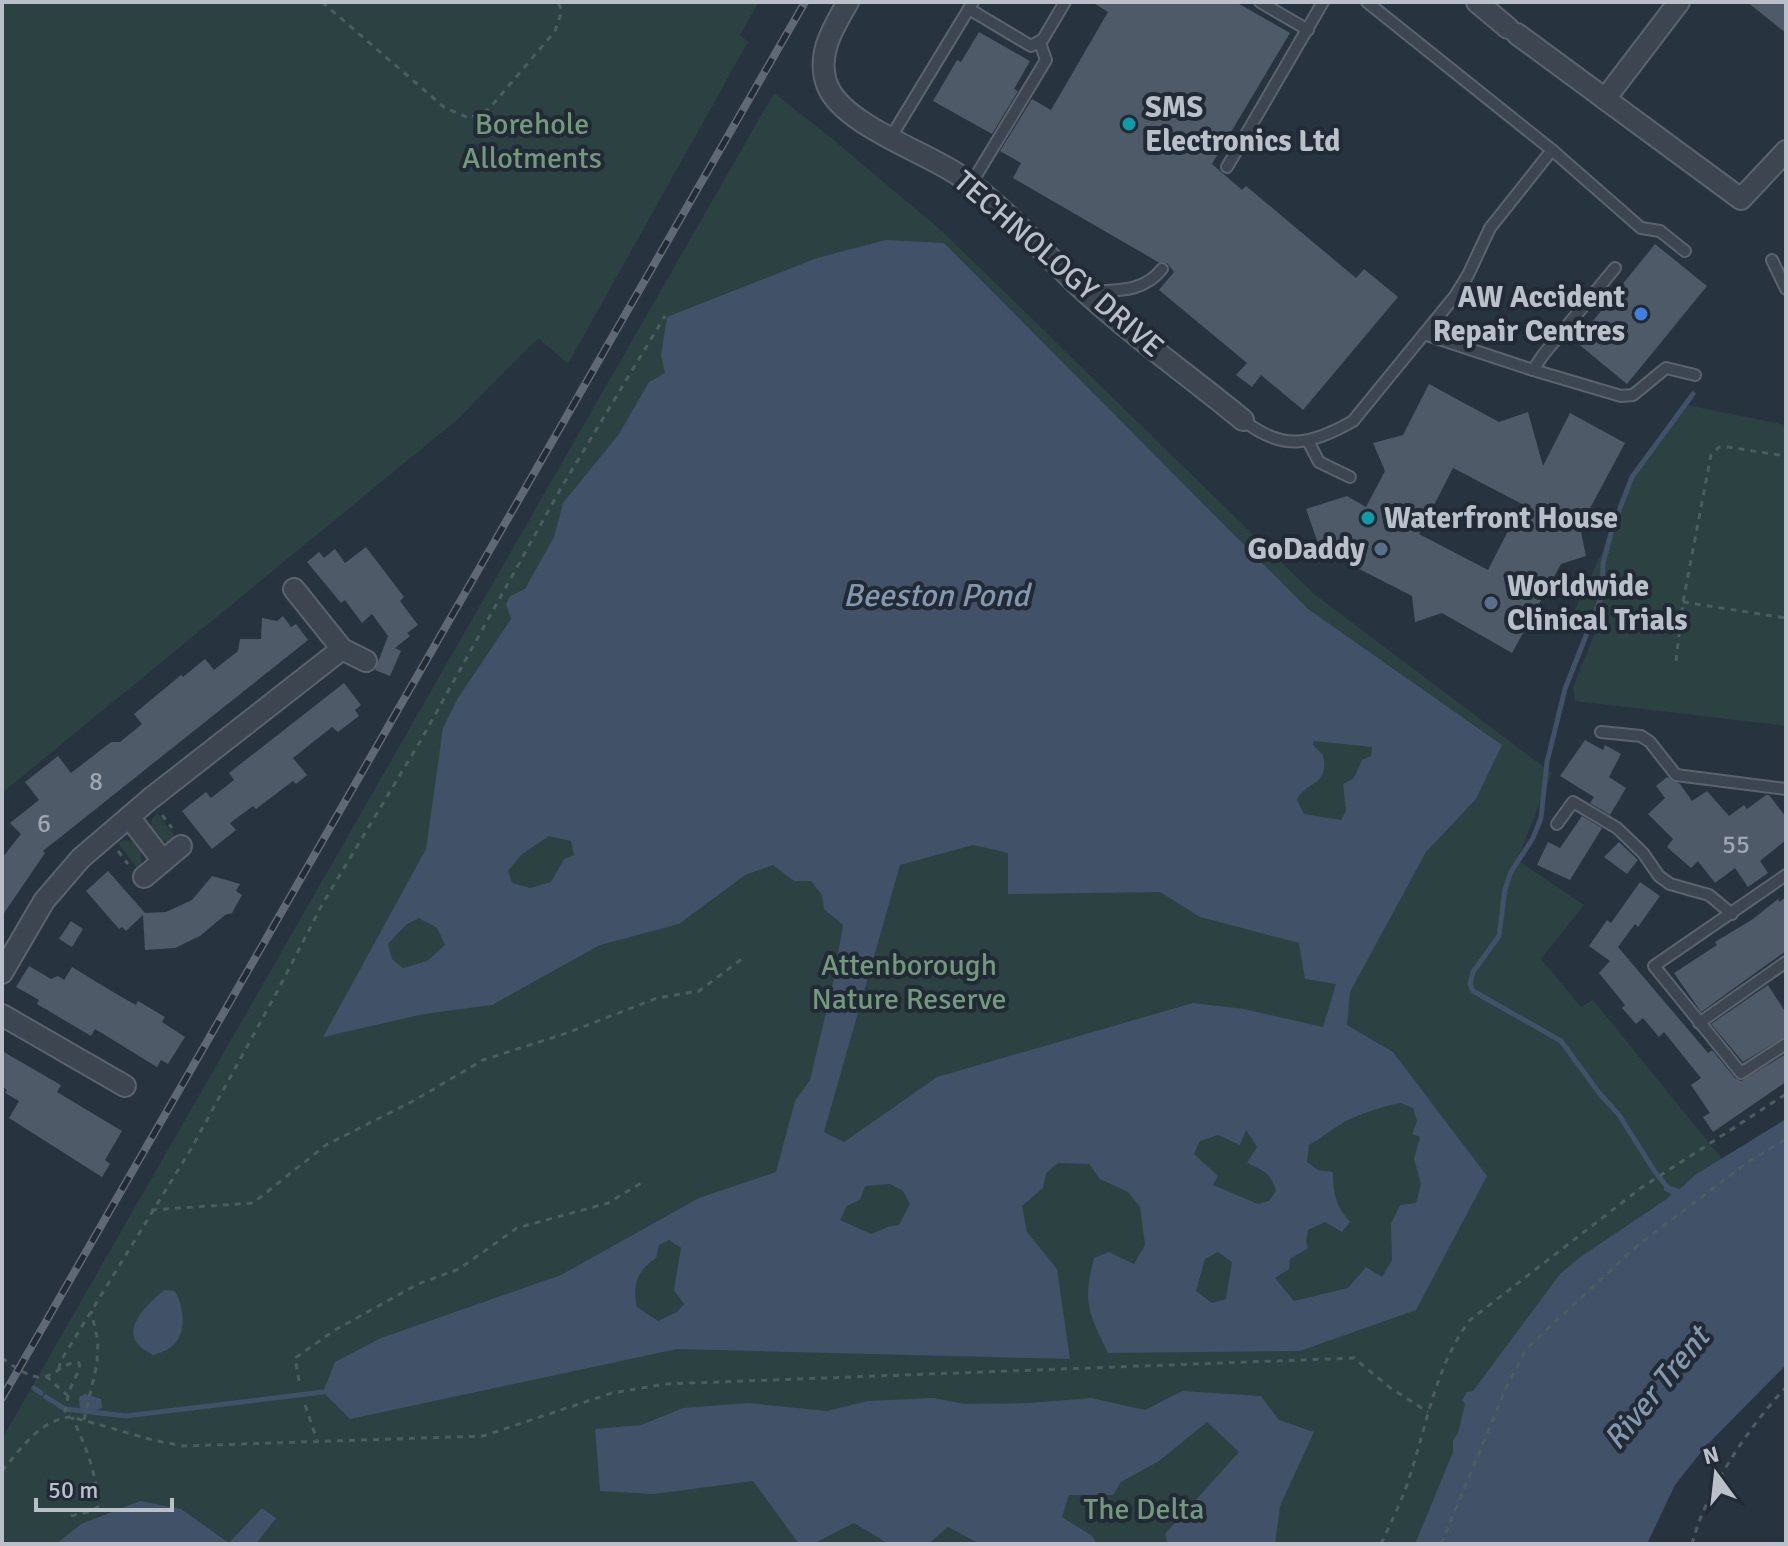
<svg xmlns="http://www.w3.org/2000/svg" width="1788" height="1546" viewBox="0 0 1788 1546" font-family="Signika,sans-serif">
<style>
.green{fill:#2b4142}
.water{fill:#405168;fill-rule:evenodd}
.lines{fill:none;stroke-linecap:round;stroke-linejoin:round}
.stream{stroke:#405168;stroke-width:5}
.building{fill:#4f5a68;fill-rule:evenodd}
.lane-casing{stroke:#5a636d;stroke-width:14}
.street-casing{stroke:#5a636d;stroke-width:24}
.path{stroke:#4b5d60;stroke-width:3;stroke-dasharray:6 6;stroke-linecap:butt}
.lane{stroke:#3c4550;stroke-width:10}
.street{stroke:#3c4550;stroke-width:20}
.rail-casing{stroke:#5f6976;stroke-width:8}
.rail{stroke:#212a35;stroke-width:5;stroke-dasharray:15;stroke-linecap:butt}
.culture-dot{fill:#0f9aa8;stroke:#212a35;stroke-width:3}
.shop-dot{fill:#3f7fe0;stroke:#212a35;stroke-width:3}
.service-dot{fill:#5c6f8a;stroke:#212a35;stroke-width:3}
.labels{text-anchor:middle;stroke-width:8;stroke-linejoin:round;paint-order:stroke}
.number-label{font-size:26px;fill:#9ea6b2}
.poi-label{font-size:30px;font-weight:bold;fill:#b9c0ca;stroke:#212a35;text-anchor:start}
.park-label{font-size:30px;fill:#72997b;stroke:#212a35}
.street-label{font-size:30px;fill:#b9c0ca;stroke:#212a35}
.water-label{font-size:32px;font-style:italic;fill:#8397af;stroke:#212a35}
</style>
<rect width="100%" height="100%" fill="#283340"/>
<g class="green">
<path d="M2 2H759L740 35 748 42 568 364 538 338 458 419 2 793Z"/>
<path d="M774 93 829 136 943 232 1314 594 1552 773 1517 860 1584 905 1541 959 1581 1007 1593 1000 1723 1160 1422 1544H2V1439Z"/>
<path d="M1687 405 1786 425V726L1575 701 1573 687 1598 625 1574 612 1614 527 1634 477Z"/>
<path d="M157 813 176 838 167 842C152 839 145 824 157 813Z"/>
<path d="M124 840 132 841 141 851V866L137 868 118 843Z"/>
</g>
<g class="water">
<path d="M886 240 944 243 1308 609 1502 745 1476 799 1426 852 1350 992 1347 1025 1393 1052 1487 1176 1416 1310 1300 1351 1108 1353C1089 1314 1082 1302 1094 1258L1109 1252 1134 1264 1145 1245 1140 1207 1128 1192 1100 1179 1089 1164 1058 1163 1046 1173 1043 1188 1022 1206 1027 1232 1057 1269 1070 1359 677 1349 350 1419 323 1392 335 1362 381 1338 561 1275 699 1198 776 1172 795 1101 810 1080 833 983 843 925 824 909 822 895 811 881H794L773 865 745 875 679 924 600 945 492 1005 424 1014 323 1037 426 849 443 728 458 698 511 619 506 604 510 596 525 589 554 537 563 503 619 434 649 382 665 373 661 356 667 317 817 258ZM1314 741 1372 747 1371 756 1362 760 1354 778 1343 784 1346 811 1341 820 1304 814 1297 800C1306 781 1330 786 1323 755L1313 745ZM549 836 571 841 574 855 564 859 551 882 530 888 512 883 508 871 521 855ZM973 845 1008 853V894L1160 892 1200 917 1299 943 1305 979 1336 984 1323 1027 1244 1009 1193 1003 937 1077 844 1142 824 1132 900 865ZM419 918 437 928 445 945 427 961 403 968 392 959 388 944 407 924ZM1401 1103 1413 1108 1417 1121 1412 1134 1420 1137 1414 1159 1421 1184 1416 1203 1400 1205 1391 1224 1392 1260 1382 1277 1366 1267 1348 1288 1294 1301 1275 1278 1289 1269 1290 1259 1308 1248 1306 1241 1308 1230 1325 1222 1342 1232 1350 1222C1336 1206 1333 1193 1333 1172L1318 1170 1307 1162 1309 1145C1321 1139 1330 1130 1341 1124 1351 1117 1389 1104 1401 1103ZM1246 1130 1257 1147 1247 1163C1263 1170 1271 1173 1276 1191L1269 1201 1258 1204 1213 1185 1218 1176 1194 1154 1200 1141 1218 1135 1240 1145ZM890 1184 903 1191 910 1204 899 1225 890 1226 871 1234 840 1220 847 1206 860 1200 865 1186ZM669 1240 681 1248 674 1290 684 1304 677 1312 658 1321 637 1307C632 1286 637 1270 656 1258L659 1245ZM1218 1252 1232 1262 1226 1299 1212 1303 1196 1291 1205 1259Z"/>
<path d="M1786 1119V1365L1705 1447 1675 1485 1647 1544H1415L1453 1452V1440L1458 1433 1465 1404 1462 1400 1467 1392 1473 1391 1560 1274 1579 1258 1668 1198 1671 1194 1664 1190V1186L1667 1185 1680 1189 1695 1175Z"/>
<path d="M164 1290 175 1291C184 1308 188 1334 171 1347 167 1351 158 1353 153 1355 148 1352 140 1348 137 1343 123 1324 152 1301 164 1290Z"/>
<path d="M1182 1391 1261 1396 1279 1420 1314 1432 1280 1506 1275 1544H1168L1165 1534 1239 1452 1207 1422 1159 1461 1121 1482 1113 1495H1069L1062 1517 1092 1536 1097 1544H986L976 1542 948 1527 928 1544 887 1543 854 1523 813 1544H799L753 1481 654 1494 600 1491 595 1429 641 1425 683 1408 748 1403 827 1411 868 1401 934 1398 964 1404 1030 1403 1091 1398 1145 1410Z"/>
<path d="M85 1394 101 1399 102 1408 86 1413 80 1412 79 1397Z"/>
<path d="M140 1501 181 1509 229 1543 262 1508 276 1518 256 1544H56L81 1524Z"/>
</g>
<g class="lines">
<g class="stream">
<path d="M1669 1189 1655 1172 1619 1115 1600 1094 1561 1041 1473 991 1470 984 1473 972 1499 936 1505 889 1511 872 1533 838 1541 818 1547 762 1565 689 1602 595 1603 563 1613 526 1632 477 1693 394"/>
<path d="M34 1388 41 1393"/>
<path d="M46 1397 65 1409 126 1416 323 1392"/>
</g>
</g>
<g class="building">
<path d="M1092 2H1236L1290 33 1212 164 1242 190 1246 186 1356 278 1364 269 1398 297 1303 410 1261 375 1252 387 1236 375 1247 363 1159 290 1174 272 1167 263 1158 262 1013 178 1021 163 1000 151 1032 99 1051 110 1108 12Z"/>
<path d="M1747 2H1786V33Z"/>
<path d="M979 32 1030 61 1014 89 1018 91 992 134 933 101 957 60 961 62Z"/>
<path d="M1655 244 1707 286 1627 384 1576 342Z"/>
<path d="M1429 384 1499 422 1528 412 1543 466 1570 413 1625 443 1580 527 1586 556 1561 564 1512 653 1442 613 1415 622 1412 596 1320 549 1306 509 1347 496 1366 507 1385 471 1373 443 1403 435ZM1453 468 1522 504 1488 570 1419 534Z"/>
<path d="M366 547 404 597 400 601 418 625 407 633 410 636 395 648 401 651 390 676 375 670 388 636 372 614 362 623 345 600 341 603 307 562 319 552 324 558 335 549 345 563Z"/>
<path d="M283 616 291 627 296 624 308 640 43 851 45 853 2 916V858L21 834 10 823 39 800 25 782 58 756 71 773 111 742H120L142 724 134 714 181 675 183 677 205 659 214 670 238 651 240 639H261L262 618 277 621Z"/>
<path d="M344 683 361 705 355 710 359 716 338 732 332 727 293 758 307 775 296 784 293 781 256 809 253 806 230 823 236 830 212 849 182 811 206 792 211 798 234 780 229 773Z"/>
<path d="M1585 740 1603 750 1605 745 1621 754 1609 777 1626 788 1610 815 1590 803 1594 797 1560 776Z"/>
<path d="M1667 777 1680 784 1692 801 1707 791 1729 816 1744 805 1747 809 1766 795H1769L1786 817V840L1760 861 1768 873 1748 887 1735 868 1715 883 1698 861 1691 868 1667 847 1673 839 1648 814 1665 798 1656 786Z"/>
<path d="M1582 816 1602 828 1570 880 1537 865 1548 842 1560 848Z"/>
<path d="M1619 842 1638 860 1627 874 1604 857Z"/>
<path d="M108 871 145 913 166 912 192 900 212 876 240 884 236 891 242 895 232 913 225 915 200 936 175 948 145 950 143 915 126 931 122 927 119 929 86 891Z"/>
<path d="M1640 882 1660 896 1638 927 1635 924 1618 947 1708 1053 1712 1050 1735 1078 1741 1081 1786 1054V1082L1713 1132 1703 1117 1710 1113 1691 1085 1701 1078 1664 1032 1659 1037 1643 1018 1636 1024 1622 1008 1625 1005 1599 973 1610 961 1589 946 1607 920 1611 923Z"/>
<path d="M1786 897V951L1701 1012 1674 973 1717 945 1715 942 1753 919 1778 899 1779 902Z"/>
<path d="M71 921 83 929 72 947 59 939Z"/>
<path d="M29 966 51 979 58 976 64 980 72 967 113 992 136 1005 138 1001 165 1017 162 1022 185 1037 168 1064 161 1060 157 1067 95 1029 91 1036 37 1004 39 1000 16 987Z"/>
<path d="M1768 985 1786 1013V1036L1743 1062 1711 1024Z"/>
<path d="M2 1051 61 1085 57 1092 122 1131 105 1160 110 1164 102 1177 9 1118 19 1101 5 1093 7 1090 2 1086Z"/>
</g>
<g class="lines">
<defs>
<g id="lane">
<path d="M1260 2 1308 30"/>
<path d="M1367 2 1552 150 1641 228 1660 231 1685 251"/>
<path d="M969 9 1031 46 1043 39 1065 2"/>
<path d="M891 137 973 2"/>
<path d="M1227 167 1323 2"/>
<path d="M971 184 1046 60 1040 43"/>
<path d="M1772 260 1786 289"/>
<path d="M1087 292C1116 290 1143 293 1162 269"/>
<path d="M1424 334 1533 370 1621 396 1633 395 1666 368 1695 375"/>
<path d="M1533 370 1543 355 1615 268"/>
<path d="M1243 420C1283 452 1311 445 1353 421L1455 296 1468 275 1490 228 1552 150"/>
<path d="M1308 441 1319 462 1350 477"/>
<path d="M1601 732 1641 736 1650 742 1676 775 1786 789"/>
<path d="M1557 824 1573 802 1617 828 1643 853 1659 876 1670 884 1709 895 1732 914"/>
<path d="M1786 875 1654 966 1741 1073 1786 1044"/>
<path d="M1699 1023 1786 962"/>
</g>
<g id="street">
<path d="M848 2C833 28 815 56 828 87 844 124 922 151 957 174 1004 206 1041 251 1082 289 1131 335 1191 377 1243 420"/>
<path d="M1477 2 1508 28"/>
<path d="M1517 34 1741 199 1786 151"/>
<path d="M1605 99 1679 2"/>
<path d="M294 589 342 649 366 661"/>
<path d="M129 817 163 861"/>
<path d="M144 877 181 846"/>
<path d="M2 973 44 901 81 858 150 799 342 649"/>
<path d="M2 1015 125 1086"/>
</g>
</defs>
<use href="#lane" class="lane-casing"/>
<use href="#street" class="street-casing"/>
<g class="path">
<path d="M322 2 445 108 469 118 489 109 555 31 562 11 558 2"/>
<path d="M1683 602 1786 618"/>
<path d="M1676 661 1683 602 1711 455 1719 447H1728L1786 456"/>
<path d="M162 815 172 828"/>
<path d="M118 851 128 864"/>
<path d="M151 1210 253 1203 326 1145 415 1100 483 1060 567 1033 657 998 699 991 743 958"/>
<path d="M2 1358C12 1365 30 1379 43 1377 57 1375 64 1361 79 1363L80 1368 69 1391 64 1417"/>
<path d="M59 1369 60 1362 191 1149 278 990 323 903 421 740 561 488 665 316"/>
<path d="M46 1376 67 1395"/>
<path d="M299 1381 295 1358 335 1330 418 1284 459 1269 517 1228 608 1203 643 1182"/>
<path d="M305 1405 317 1440"/>
<path d="M84 1420 97 1364 98 1341 91 1311"/>
<path d="M2 1471C21 1449 40 1419 72 1417L153 1440 183 1446 483 1436 612 1393 665 1384 1354 1358 1389 1387 1428 1412"/>
<path d="M71 1516 88 1512 98 1507C97 1473 86 1447 72 1417"/>
<path d="M1381 1544C1389 1527 1397 1510 1404 1493 1425 1437 1433 1368 1470 1320L1641 1188 1786 1094"/>
<path d="M1441 1544 1507 1386 1527 1348 1638 1245 1748 1162 1786 1139"/>
<path d="M1692 1544C1706 1490 1748 1428 1786 1387"/>
</g>
<use href="#lane" class="lane"/>
<use href="#street" class="street"/>
<defs>
<path id="rail" d="M2 1398 805 2"/>
</defs>
<use href="#rail" class="rail-casing"/>
<use href="#rail" class="rail"/>
</g>
<g class="culture-dot">
<circle cx="1129" cy="124" r="8"/>
<circle cx="1368" cy="518" r="8"/>
</g>
<circle class="shop-dot" cx="1641" cy="314" r="8"/>
<g class="service-dot">
<circle cx="1381" cy="549" r="8"/>
<circle cx="1491" cy="603" r="8"/>
</g>
<g class="labels">
<g class="number-label">
<text x="96" y="790">8</text>
<text x="44" y="832">6</text>
<text x="1736" y="853">55</text>
</g>
<g class="poi-label">
<text x="1145" y="117">SMS<tspan x="1145" dy="34">Electronics Ltd</tspan></text>
<text x="1625" y="307" text-anchor="end">AW Accident<tspan x="1625" dy="34">Repair Centres</tspan></text>
<text x="1384" y="528">Waterfront House</text>
<text x="1365" y="559" text-anchor="end">GoDaddy</text>
<text x="1507" y="596">Worldwide<tspan x="1507" dy="34">Clinical Trials</tspan></text>
</g>
<g class="park-label">
<text x="532" y="134">Borehole<tspan x="532" dy="34">Allotments</tspan></text>
<text x="909" y="975">Attenborough<tspan x="909" dy="34">Nature Reserve</tspan></text>
<text x="1144" y="1519">The Delta</text>
</g>
<g class="street-label">
<text transform="translate(1059 264) rotate(41)" y="10">TECHNOLOGY DRIVE</text>
</g>
<g class="water-label">
<text x="936" y="606">Beeston Pond</text>
<text transform="translate(1656 1388) rotate(-51)" y="11">River Trent</text>
</g>
</g>
<rect width="1788" height="1546" fill="none" stroke="#b9c0ca" stroke-width="8"/>
<g transform="translate(1716 1474) rotate(345)" stroke="#212a35" stroke-width="6" paint-order="stroke">
<path d="M0-6L14 30L0 20L-14 30Z" fill="#b9c0ca"/>
<text y="-12" font-size="22" font-weight="bold" text-anchor="middle" fill="#b9c0ca">N</text>
</g>
<path d="M36 1498v12h136v-12" fill="none" stroke="#b9c0ca" stroke-width="4"/>
<text x="48" y="1498" font-size="24" fill="#b9c0ca" stroke="#212a35" stroke-width="6" paint-order="stroke">50 m</text>
</svg>
